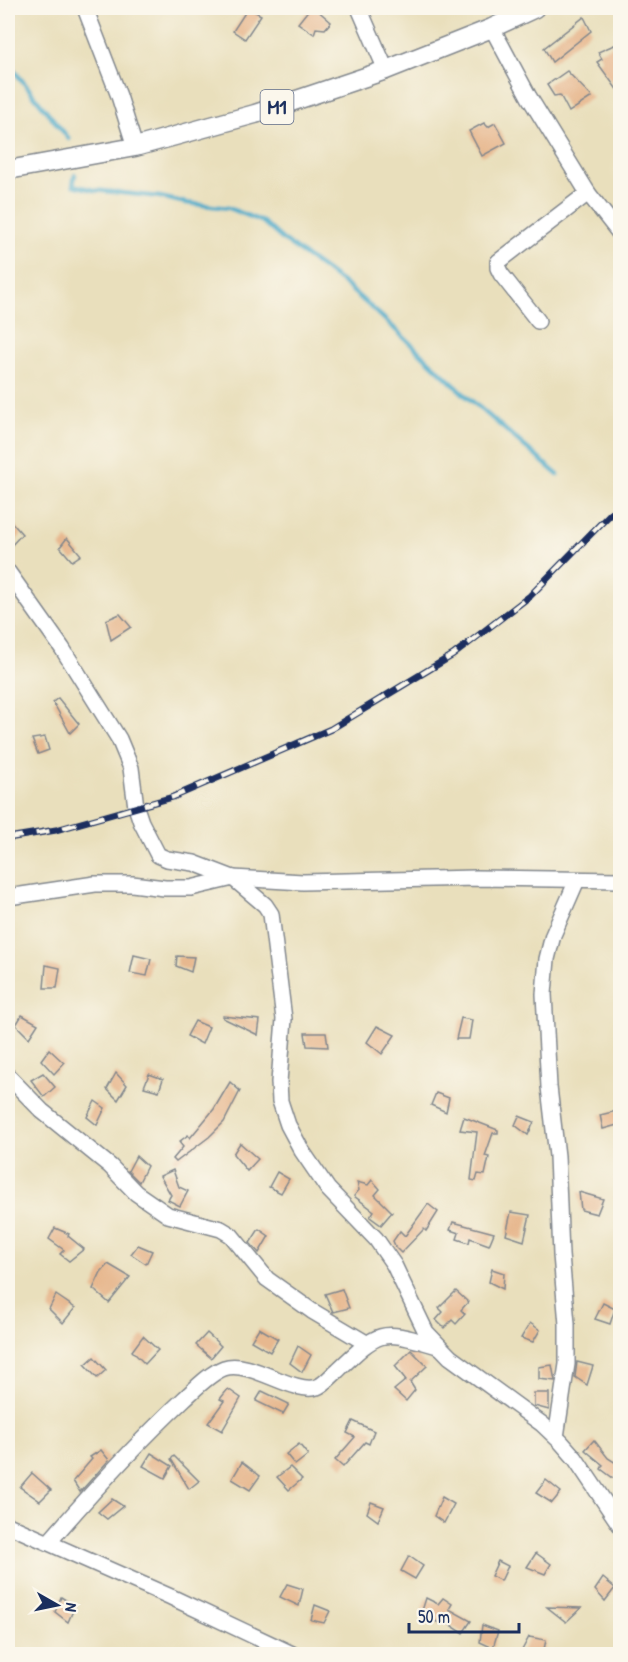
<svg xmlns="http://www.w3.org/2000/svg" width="628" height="1662" viewBox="0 0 628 1662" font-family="'Patrick Hand',sans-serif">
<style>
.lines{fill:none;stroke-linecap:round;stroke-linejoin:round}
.stream{stroke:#49a9c8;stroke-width:4.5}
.building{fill:#e7b88f}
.minor-casing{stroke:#82878d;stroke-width:18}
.major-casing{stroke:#82878d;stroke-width:21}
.minor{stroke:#fff;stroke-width:15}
.major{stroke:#fff;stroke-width:18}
.rail-casing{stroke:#1b2f5e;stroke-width:7}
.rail{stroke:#fbf7ec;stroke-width:4.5;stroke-dasharray:14;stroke-linecap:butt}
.labels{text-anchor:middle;stroke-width:4.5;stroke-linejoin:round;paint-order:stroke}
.shield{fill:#fbf7ec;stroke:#5e6b89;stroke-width:1.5}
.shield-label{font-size:20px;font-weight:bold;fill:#1b2f5e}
</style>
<rect width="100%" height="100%" fill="#fbf7ec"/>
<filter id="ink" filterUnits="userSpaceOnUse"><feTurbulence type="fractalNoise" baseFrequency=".0167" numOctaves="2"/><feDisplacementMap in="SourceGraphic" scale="12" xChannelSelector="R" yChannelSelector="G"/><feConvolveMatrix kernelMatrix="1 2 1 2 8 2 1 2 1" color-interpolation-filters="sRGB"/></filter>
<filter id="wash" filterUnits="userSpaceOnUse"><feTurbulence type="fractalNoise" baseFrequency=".008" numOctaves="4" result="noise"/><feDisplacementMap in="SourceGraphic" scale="24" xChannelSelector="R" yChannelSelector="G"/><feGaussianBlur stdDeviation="1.35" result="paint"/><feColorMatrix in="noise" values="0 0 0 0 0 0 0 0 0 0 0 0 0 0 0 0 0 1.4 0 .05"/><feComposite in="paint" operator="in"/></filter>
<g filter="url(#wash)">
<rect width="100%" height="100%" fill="#e9dfbc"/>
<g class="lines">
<g class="stream">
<path d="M8 63 69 139"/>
<path d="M75 175 73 185 94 190 160 197 186 203 229 208 263 222 282 239 342 282 381 316 466 396 558 475"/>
</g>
</g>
<g id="blocks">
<g class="building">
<path d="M248 8 261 15 245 39 233 31Z"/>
<path d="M310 8H315L331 22 325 29 316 28 314 34 298 23Z"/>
<path d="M584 17 591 31 552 62 544 48Z"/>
<path d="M614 45 621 55V95L597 62 602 59 598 52Z"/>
<path d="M567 71 592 97 569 112 560 95 554 96 547 85Z"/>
<path d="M484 123 488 127 495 123 506 143 482 156 469 131Z"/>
<path d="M8 518 22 534 8 549Z"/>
<path d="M67 538 81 555 72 561 60 547Z"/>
<path d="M120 614 131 627 111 640 106 620Z"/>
<path d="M58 698 79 724 70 733 53 702Z"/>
<path d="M45 737 49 750 38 754 32 739Z"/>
<path d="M134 955 151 959 147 976 130 973Z"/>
<path d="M177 956 194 957 191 972 176 966Z"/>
<path d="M46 965 60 968 57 988H44Z"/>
<path d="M22 1015 38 1024 29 1038 16 1025Z"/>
<path d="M223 1016 260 1020 258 1035 223 1018Z"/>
<path d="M461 1018 472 1020 469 1039H456Z"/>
<path d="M195 1021 209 1027 202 1044 187 1036Z"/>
<path d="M377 1026 395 1035 382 1054 367 1042Z"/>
<path d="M305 1033H326L328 1047 307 1046Z"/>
<path d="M49 1049 64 1063 54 1074 41 1060Z"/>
<path d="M43 1073 55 1087 44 1097 31 1080Z"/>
<path d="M116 1073 127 1085 118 1100 107 1089Z"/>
<path d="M149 1074 163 1079 159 1091 144 1087Z"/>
<path d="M230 1082 240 1091 224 1122 209 1137 176 1162 173 1159 183 1147 179 1142 188 1135 190 1138 214 1109Z"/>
<path d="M436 1093 449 1098 446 1112 431 1105Z"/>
<path d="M95 1101 105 1108 97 1125 87 1117Z"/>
<path d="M621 1110V1124L603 1129 600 1115Z"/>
<path d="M519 1116 534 1122 528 1135 515 1125Z"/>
<path d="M464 1117 498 1130V1133H493L485 1156 489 1157 485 1175 478 1174 476 1181 471 1180 477 1132 460 1130Z"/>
<path d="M240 1143 258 1159 247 1171 233 1154Z"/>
<path d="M136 1156 147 1166 139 1182 128 1171Z"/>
<path d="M173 1170 179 1187 188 1191 180 1206 168 1200 171 1195 160 1176Z"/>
<path d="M277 1172 289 1179 281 1193 269 1187Z"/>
<path d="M372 1180 380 1189 375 1195 392 1212 381 1225 370 1217 374 1211 354 1196 359 1190 357 1182 368 1185Z"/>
<path d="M579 1192 603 1199 597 1214 581 1210Z"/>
<path d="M428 1204 438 1212 426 1231 424 1229 401 1253 396 1248 393 1241 400 1231 405 1236Z"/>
<path d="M511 1212 530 1215 524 1241 506 1235Z"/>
<path d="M453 1222 494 1233 489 1245 470 1238 469 1243 457 1239 459 1233 450 1230Z"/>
<path d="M55 1228 69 1234 68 1236 84 1249 69 1261 60 1254 64 1250 49 1239Z"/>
<path d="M259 1229 269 1236 259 1253 250 1243Z"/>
<path d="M138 1245 152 1251 146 1264 131 1254Z"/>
<path d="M108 1264 130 1277 109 1303 93 1289 101 1272Z"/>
<path d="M492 1269 504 1273 503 1289 489 1282Z"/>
<path d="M342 1289 349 1308 333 1312 325 1294Z"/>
<path d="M456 1291 468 1302 461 1310 465 1314 456 1324 452 1320 444 1328 436 1320 443 1312 439 1308Z"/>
<path d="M56 1295 75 1308 63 1323 49 1309Z"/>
<path d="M603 1303 615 1309 610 1324 595 1319Z"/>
<path d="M530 1323 540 1330 533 1342 521 1338Z"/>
<path d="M259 1328 278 1339 270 1352 251 1341Z"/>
<path d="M207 1333 221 1346 211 1358 196 1345Z"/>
<path d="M143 1336 158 1350 145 1364 132 1351Z"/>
<path d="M298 1346 311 1355 302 1372 290 1363Z"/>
<path d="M411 1350 427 1366 410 1382 415 1390 406 1401 394 1390 406 1380 395 1366Z"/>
<path d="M94 1357 106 1370 97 1378 85 1365Z"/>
<path d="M577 1362 593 1366 587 1385 575 1377Z"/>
<path d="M552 1365 555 1381 539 1379V1367Z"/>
<path d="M228 1389 241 1398 222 1431 208 1423 224 1401 220 1399Z"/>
<path d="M262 1391 289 1404 283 1414 256 1401Z"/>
<path d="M534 1393H549V1410L534 1406Z"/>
<path d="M353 1421 374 1431 369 1444 365 1442 343 1467 335 1460 355 1437 347 1433Z"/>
<path d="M594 1440 608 1458 621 1466 620 1472 613 1478 601 1469 603 1465 585 1450Z"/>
<path d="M299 1444 308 1455 295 1465 286 1454Z"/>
<path d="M101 1450 109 1460 80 1492 73 1481 92 1459 90 1457Z"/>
<path d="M151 1453 172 1466 165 1478 143 1466Z"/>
<path d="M174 1456 199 1481 189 1489 171 1459Z"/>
<path d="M242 1462 260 1476 250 1490 232 1479Z"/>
<path d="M290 1467 302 1479 289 1490 277 1477Z"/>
<path d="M32 1473 51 1490 40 1501 20 1487Z"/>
<path d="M546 1480 561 1492 552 1503 536 1493Z"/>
<path d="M442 1497 454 1504 444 1523 434 1516Z"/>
<path d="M112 1499 123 1506 107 1519 98 1512Z"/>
<path d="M371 1502 384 1507 378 1521 367 1513Z"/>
<path d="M536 1553 551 1564 545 1574 527 1567Z"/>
<path d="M409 1556 423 1566 415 1579 401 1571Z"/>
<path d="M498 1561 508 1566 501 1581 491 1576Z"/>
<path d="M603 1578 615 1588 605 1601 595 1590Z"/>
<path d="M287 1584 303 1589 299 1606 280 1597Z"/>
<path d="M61 1597 75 1606 68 1622 55 1612Z"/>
<path d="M426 1598 438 1604 443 1598 452 1604 449 1609 471 1621 463 1633 443 1620 441 1624 421 1614Z"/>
<path d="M315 1605 330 1611 324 1623 311 1620Z"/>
<path d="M547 1607 581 1608 566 1622Z"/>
<path d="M482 1625 498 1631 493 1648 480 1642Z"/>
<path d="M529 1637 546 1640 543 1654H520Z"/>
</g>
</g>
</g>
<g filter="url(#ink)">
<use href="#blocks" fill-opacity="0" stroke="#82878d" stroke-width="1.5"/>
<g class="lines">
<defs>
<g id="minor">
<path d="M85 8 119 96 135 147"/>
<path d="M359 8 386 70"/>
<path d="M492 28 529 97 588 193 620 234"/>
<path d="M538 321 501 274 498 268V262L588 193"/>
<path d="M8 572 62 648 119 739 131 768 136 807 141 822 158 855 167 859 194 863 233 878 265 905 271 914 284 1019 279 1082 280 1101 288 1125 302 1151 328 1189 376 1239 394 1265 426 1332 450 1357 542 1424 561 1442 575 1458 620 1525"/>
<path d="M8 897 95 884H132L165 888H191L233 878 303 882 476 878 620 880"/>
<path d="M8 1076 42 1111 110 1166 136 1193 168 1215 221 1229 231 1235 267 1279 312 1311 366 1343"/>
<path d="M556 1437 567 1364V1324L561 1255 557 1156 549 1087 544 994 547 959 553 935 577 880"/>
<path d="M8 1525 171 1597 292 1654"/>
<path d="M49 1542C92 1492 136 1444 184 1399 195 1389 210 1373 224 1368 251 1359 293 1395 317 1387 324 1385 332 1375 338 1370 382 1328 380 1330 438 1346"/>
</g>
<path id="major" d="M8 170 135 147 255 114 386 70 492 28 535 8"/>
</defs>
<use href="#minor" class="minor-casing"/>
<use href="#major" class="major-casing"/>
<use href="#minor" class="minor"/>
<use href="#major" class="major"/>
<defs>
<path id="rail" d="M8 838 56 830 173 797 331 729 453 655 530 596 620 504"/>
</defs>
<use href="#rail" class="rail-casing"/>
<use href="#rail" class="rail"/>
</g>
</g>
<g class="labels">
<rect class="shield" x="260.5" y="90" width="33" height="34" rx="4.5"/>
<g class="shield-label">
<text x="277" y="114">M1</text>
</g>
</g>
<rect width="628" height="1662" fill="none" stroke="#fbf7ec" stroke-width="30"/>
<g transform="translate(57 1605) rotate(99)" stroke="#fbf7ec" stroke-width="4.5" paint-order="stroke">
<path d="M0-4.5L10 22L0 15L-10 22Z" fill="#1b2f5e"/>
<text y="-9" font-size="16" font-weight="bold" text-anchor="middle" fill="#1b2f5e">N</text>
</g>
<path d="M409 1623v9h110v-9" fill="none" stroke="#1b2f5e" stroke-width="3"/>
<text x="418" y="1623" font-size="18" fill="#1b2f5e" stroke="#fbf7ec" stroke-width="4.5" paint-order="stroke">50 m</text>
</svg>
